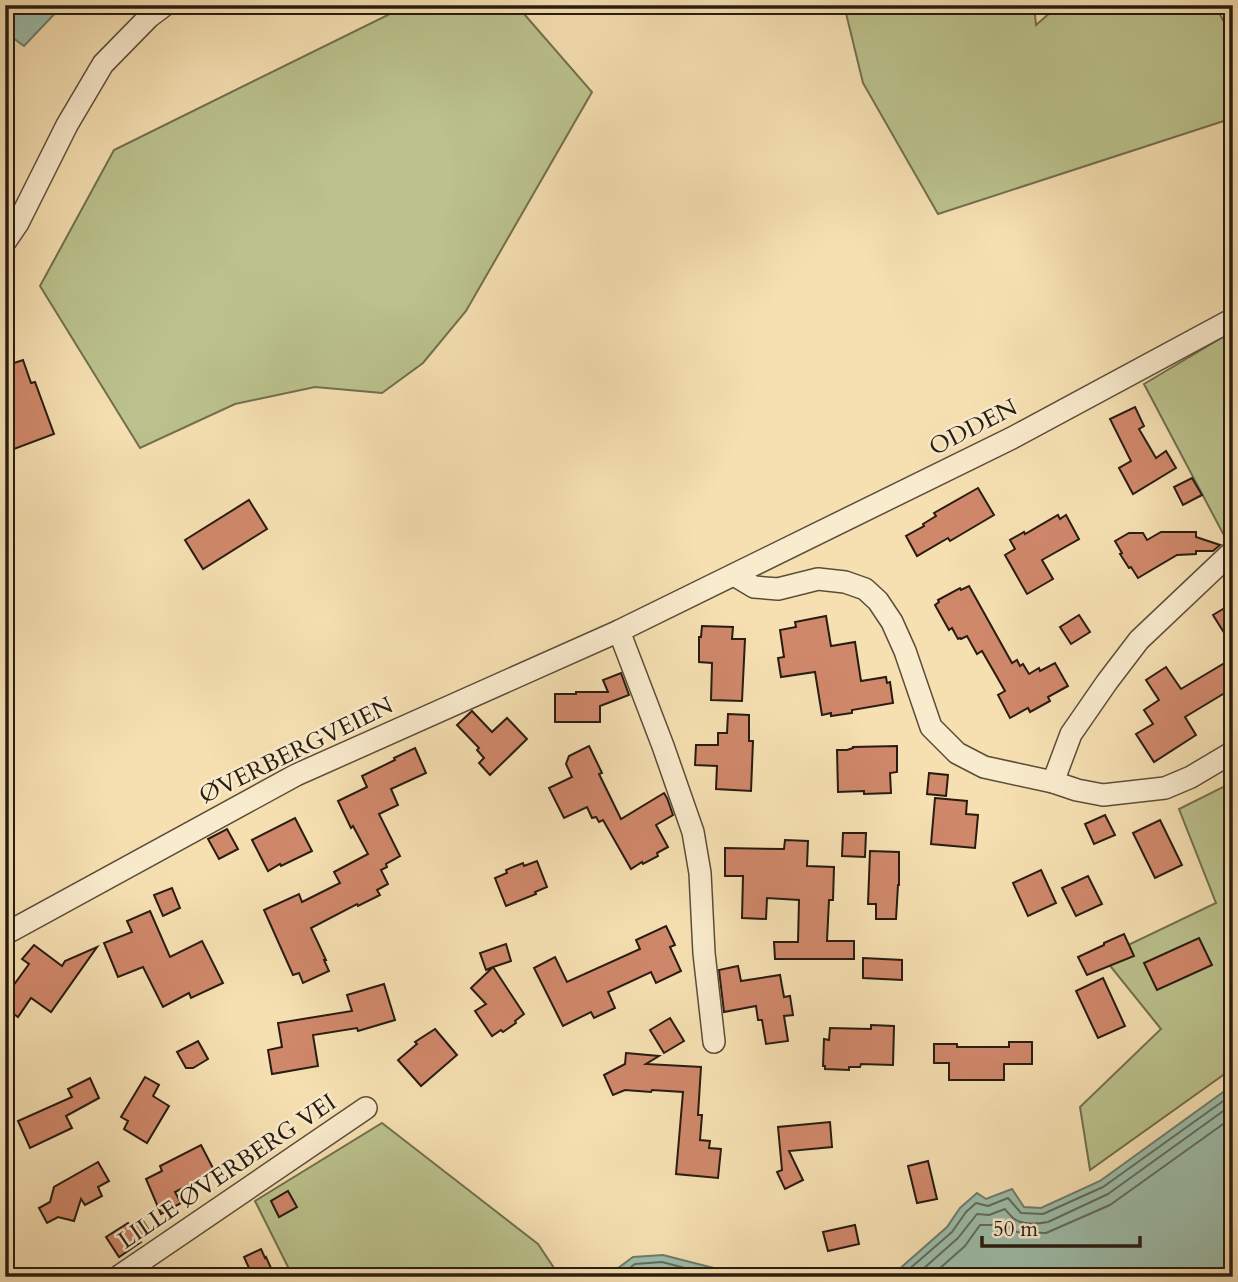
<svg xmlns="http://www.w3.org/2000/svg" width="1238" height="1282" viewBox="0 0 1238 1282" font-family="Cardo,serif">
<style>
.green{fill:#bbc28d;stroke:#726f4f;stroke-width:2}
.water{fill:#9dbdaa;stroke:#6e7d6d;stroke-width:2}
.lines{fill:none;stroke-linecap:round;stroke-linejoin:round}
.shore{stroke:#626c5e;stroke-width:2}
.building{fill:#d0886b;stroke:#281c11;stroke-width:2}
.street-casing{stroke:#5c4d39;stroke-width:24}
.street{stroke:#f9ebcd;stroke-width:21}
.labels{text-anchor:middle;stroke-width:5;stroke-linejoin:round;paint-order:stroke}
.street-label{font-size:24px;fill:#281c11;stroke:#f9ebcd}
</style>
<rect width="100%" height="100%" fill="#f6e0b2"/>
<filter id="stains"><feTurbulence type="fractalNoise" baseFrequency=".00286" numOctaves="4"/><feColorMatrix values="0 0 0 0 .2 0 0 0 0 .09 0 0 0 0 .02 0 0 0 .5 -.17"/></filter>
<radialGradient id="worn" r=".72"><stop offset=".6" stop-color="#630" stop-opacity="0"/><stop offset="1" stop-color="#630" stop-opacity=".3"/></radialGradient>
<g class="green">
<path d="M408 5H503L518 7 592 92 466 311 423 363 382 393 315 387 235 404 140 448 40 286 114 150Z"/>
<path d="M844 5H1034L1036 25 1059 5H1215L1233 39V118L938 214 863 83Z"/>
<path d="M1233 331V539L1228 543 1144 384Z"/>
<path d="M1233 782V1068L1090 1170 1080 1107 1161 1029 1103 957 1216 903 1179 809Z"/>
<path d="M382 1123 538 1244 560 1277H405L397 1273 392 1277H293L255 1201Z"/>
</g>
<g class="water">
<path d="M5 5H63L24 46 5 32Z"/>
<path d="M1233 1085V1277H875L897 1271 947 1227 960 1208 977 1193 986 1199 1012 1189 1024 1207 1041 1208 1100 1181Z"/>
<path d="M663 1255 741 1275 742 1277H606L633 1257Z"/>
</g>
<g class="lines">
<g class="shore">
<path d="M618 1277 635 1264 662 1262 719 1277"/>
<path d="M900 1277 952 1232 966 1212 976 1203 988 1206 1008 1198 1021 1213 1043 1214 1103 1187 1233 1094"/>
<path d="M914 1277 958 1238 977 1214 989 1215 1005 1209C1007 1212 1010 1215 1013 1218 1021 1225 1038 1224 1048 1222L1108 1194 1233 1104"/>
<path d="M930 1277 965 1246 980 1225H991L1001 1222 1017 1232 1046 1233 1110 1205 1233 1117"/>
</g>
</g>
<g class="building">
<path d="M23 360 31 383 35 382 54 434 14 449 5 425V422L10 420 5 406V366Z"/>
<path d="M1135 407 1144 426 1139 429 1156 458 1166 451 1176 468 1133 494 1119 468 1131 461 1110 419Z"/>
<path d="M1192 478 1202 495 1183 505 1174 487Z"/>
<path d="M978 488 994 515 950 541 948 538 917 556 906 536 924 526 923 524 936 516 934 513Z"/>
<path d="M249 500 267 529 203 569 185 540Z"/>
<path d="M1058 515 1060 519 1066 515 1079 539 1042 560 1053 579 1027 594 1005 555 1015 549 1010 540 1024 532 1025 534Z"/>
<path d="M1161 532H1196V537L1220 545 1213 551H1196V554L1177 555 1138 578 1131 567 1129 568 1120 554 1122 553 1115 541 1129 533H1143L1147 540Z"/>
<path d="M969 586 1012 663 1017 660 1020 666 1023 664 1029 674 1039 668 1040 671 1055 663 1068 686 1048 697 1050 701 1030 712 1028 708 1010 718 998 695 1005 691 982 651 977 654 967 636 961 639 960 638 958 639 952 628 949 630 935 605 939 602 938 600 960 588 961 590Z"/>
<path d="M1233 603V647L1213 615Z"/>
<path d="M1079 615 1090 632 1071 644 1060 627Z"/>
<path d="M826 616 831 646 855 642 861 681 886 677 887 683 890 682 893 703 852 710V713L831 716V713L822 715 815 672 781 677 778 658 784 657 780 630 796 627 795 622Z"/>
<path d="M702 626 733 627 732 639H745L742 701 711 700 712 663 699 662V637H701Z"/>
<path d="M1233 658V688L1185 717 1196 735 1154 762 1136 734 1153 724 1144 710 1159 700 1146 680 1166 667 1181 689Z"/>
<path d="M621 673 629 695 600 706V722H555V694H576V692H608L603 680Z"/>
<path d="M472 711 492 732 507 718 527 739 490 775 479 763 484 758 477 750 479 748 457 725Z"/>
<path d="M728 714 749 715V741H753L751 791 716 789 717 766 695 765 696 745H718V733H727Z"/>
<path d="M589 746 602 773 599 774 621 819 664 793 667 798 673 815 656 825 668 847 657 853 658 856 643 864 642 862 631 869 603 820 599 822 596 817 592 818 587 807 564 818 549 788 572 777 566 764 569 756Z"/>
<path d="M897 746V772L890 773 891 793 864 794V791L838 792 837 750H847L853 748V747Z"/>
<path d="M415 748 426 773 391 789 398 805 379 814 400 856 386 864 387 867 381 870 388 884 377 890 380 895 358 906 357 904 311 928 326 960H324L329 971 303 983 299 973 293 975 264 910 299 894 302 902 340 883 334 872 368 854 353 826 351 828 338 801 367 787 362 776 395 760 394 758Z"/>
<path d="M929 773 948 775 946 796 927 794Z"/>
<path d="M935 798 967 801 966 814 978 815 975 848 931 844Z"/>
<path d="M1105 815 1115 835 1094 844 1085 824Z"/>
<path d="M295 818 312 851 281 866 280 864 268 871 252 840Z"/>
<path d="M1160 820 1182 865 1155 878 1133 833Z"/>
<path d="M227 829 238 849 219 859 208 839Z"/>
<path d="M843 833H866L865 857 842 856Z"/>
<path d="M785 840 808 841 807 866 834 867 833 900H829L827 941H854V959H775L774 942H798L799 900 767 898 766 919 742 918 743 876H725V848L784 849Z"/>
<path d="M870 851 899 852V885H898L896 919H876V904H868Z"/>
<path d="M537 861 547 887 535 892 536 894 506 906 495 878 507 873 506 870 523 863 524 866Z"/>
<path d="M1041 870 1056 903 1028 916 1013 883Z"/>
<path d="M1088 876 1102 904 1076 916 1062 888Z"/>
<path d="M172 888 180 908 163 916 154 895Z"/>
<path d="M150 911 170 957 202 941 223 983 191 998 189 993 163 1007 143 967 118 977 104 943 132 932 127 921Z"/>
<path d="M666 926 675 945 670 947 681 971 656 983 651 972 608 992 615 1008 594 1018 591 1012 563 1026 534 968 555 957 567 982 640 949 636 940Z"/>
<path d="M1124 934 1134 956 1087 975 1078 957 1104 945V943Z"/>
<path d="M1199 938 1212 965 1157 990 1144 963Z"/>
<path d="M506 944 511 961 493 967 524 1014 515 1021 516 1023 503 1032 501 1030 492 1036 475 1011 486 1004 471 988 493 967 486 970 480 953Z"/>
<path d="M34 945 62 966 65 961 97 947 51 1012 31 998 18 1017 5 1008V997L29 964 22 959Z"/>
<path d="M863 958 902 960V980L863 978Z"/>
<path d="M738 966 741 981 780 975 784 997 790 996 793 1015 784 1016 788 1041 766 1044 762 1020H758L756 1006 724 1012 719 970Z"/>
<path d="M1103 978 1125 1026 1098 1038 1076 991Z"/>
<path d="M384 984 395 1020 358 1031 357 1028 313 1035 318 1066 272 1074 268 1050 282 1047 278 1023 352 1011 347 995Z"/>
<path d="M670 1018 684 1041 664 1053 650 1030Z"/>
<path d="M871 1025 894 1026 893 1065 861 1064 860 1067H849V1070L825 1069V1066H823L824 1039 829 1040 830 1028 871 1029Z"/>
<path d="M435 1029 457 1055 421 1086 398 1060 417 1044 415 1042Z"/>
<path d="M198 1041 208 1059 193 1068H186L177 1052Z"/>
<path d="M1009 1042H1032V1064H1004V1080H949V1063H934V1044H957V1047H1009Z"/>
<path d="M626 1053 659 1056 646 1064 701 1067 698 1115H702L700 1140 710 1141 709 1148 721 1149 718 1178 676 1174 683 1092 652 1090 651 1092 625 1090 613 1095 604 1075 625 1064Z"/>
<path d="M145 1077 159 1085 153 1096 169 1106 147 1143 124 1129 128 1121 121 1117Z"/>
<path d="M90 1078 99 1098 66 1116 72 1128 30 1148 18 1121 72 1097 68 1089Z"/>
<path d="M830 1122 832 1147 789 1151 803 1180 785 1189 777 1172 782 1170 778 1127Z"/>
<path d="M201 1145 215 1172 175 1192 181 1203 161 1214 146 1179 162 1171 160 1166Z"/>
<path d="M928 1161 937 1199 917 1203 908 1166Z"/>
<path d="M98 1162 109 1181 98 1187 102 1196 85 1205 81 1199 74 1221 58 1217 47 1223 39 1208 50 1202 54 1187Z"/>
<path d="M288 1191 297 1207 279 1217 271 1201Z"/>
<path d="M141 1218 150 1232 139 1239 141 1242 119 1257 106 1237 128 1223 130 1225Z"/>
<path d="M855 1225 859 1244 828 1251 823 1232Z"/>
<path d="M261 1249 265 1258 266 1257 275 1277H253L244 1257Z"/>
</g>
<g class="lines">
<defs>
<g id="street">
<path d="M5 242 18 223 67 125 103 64 149 17 165 5"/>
<path d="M734 575 754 587 778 589 818 579 845 582 865 589 878 601 892 622 905 651 931 727 957 753 984 767 1053 782 1077 790 1103 795 1165 788 1191 777 1233 752"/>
<path d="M619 631 663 746 693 832 700 873 704 953 714 1042"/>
<path d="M1053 782 1071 734 1107 682 1139 640 1233 551"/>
<path d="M5 934 296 775 619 631 1012 438 1233 319"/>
<path d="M118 1277 366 1108"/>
</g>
</defs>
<use href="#street" class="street-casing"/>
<use href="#street" class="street"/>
</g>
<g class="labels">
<g class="street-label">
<text transform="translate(973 427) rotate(-27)" y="8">ODDEN</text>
<text transform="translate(296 750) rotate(-26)" y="8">ØVERBERGVEIEN</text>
<text transform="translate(227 1171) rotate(-34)" y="8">LILLE ØVERBERG VEI</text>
</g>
</g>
<rect width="1238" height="1282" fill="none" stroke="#f6e0b2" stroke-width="28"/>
<rect x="7" y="7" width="1224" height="1268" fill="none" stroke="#281c11" stroke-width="3.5"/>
<rect x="14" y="14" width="1210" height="1254" fill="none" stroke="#281c11" stroke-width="2"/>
<path d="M982 1236v10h158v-10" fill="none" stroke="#281c11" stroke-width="3.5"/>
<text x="993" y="1236" font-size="21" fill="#281c11" stroke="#f9ebcd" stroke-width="5" paint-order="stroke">50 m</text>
<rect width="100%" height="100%" filter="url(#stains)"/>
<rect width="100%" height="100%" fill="url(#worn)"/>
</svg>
